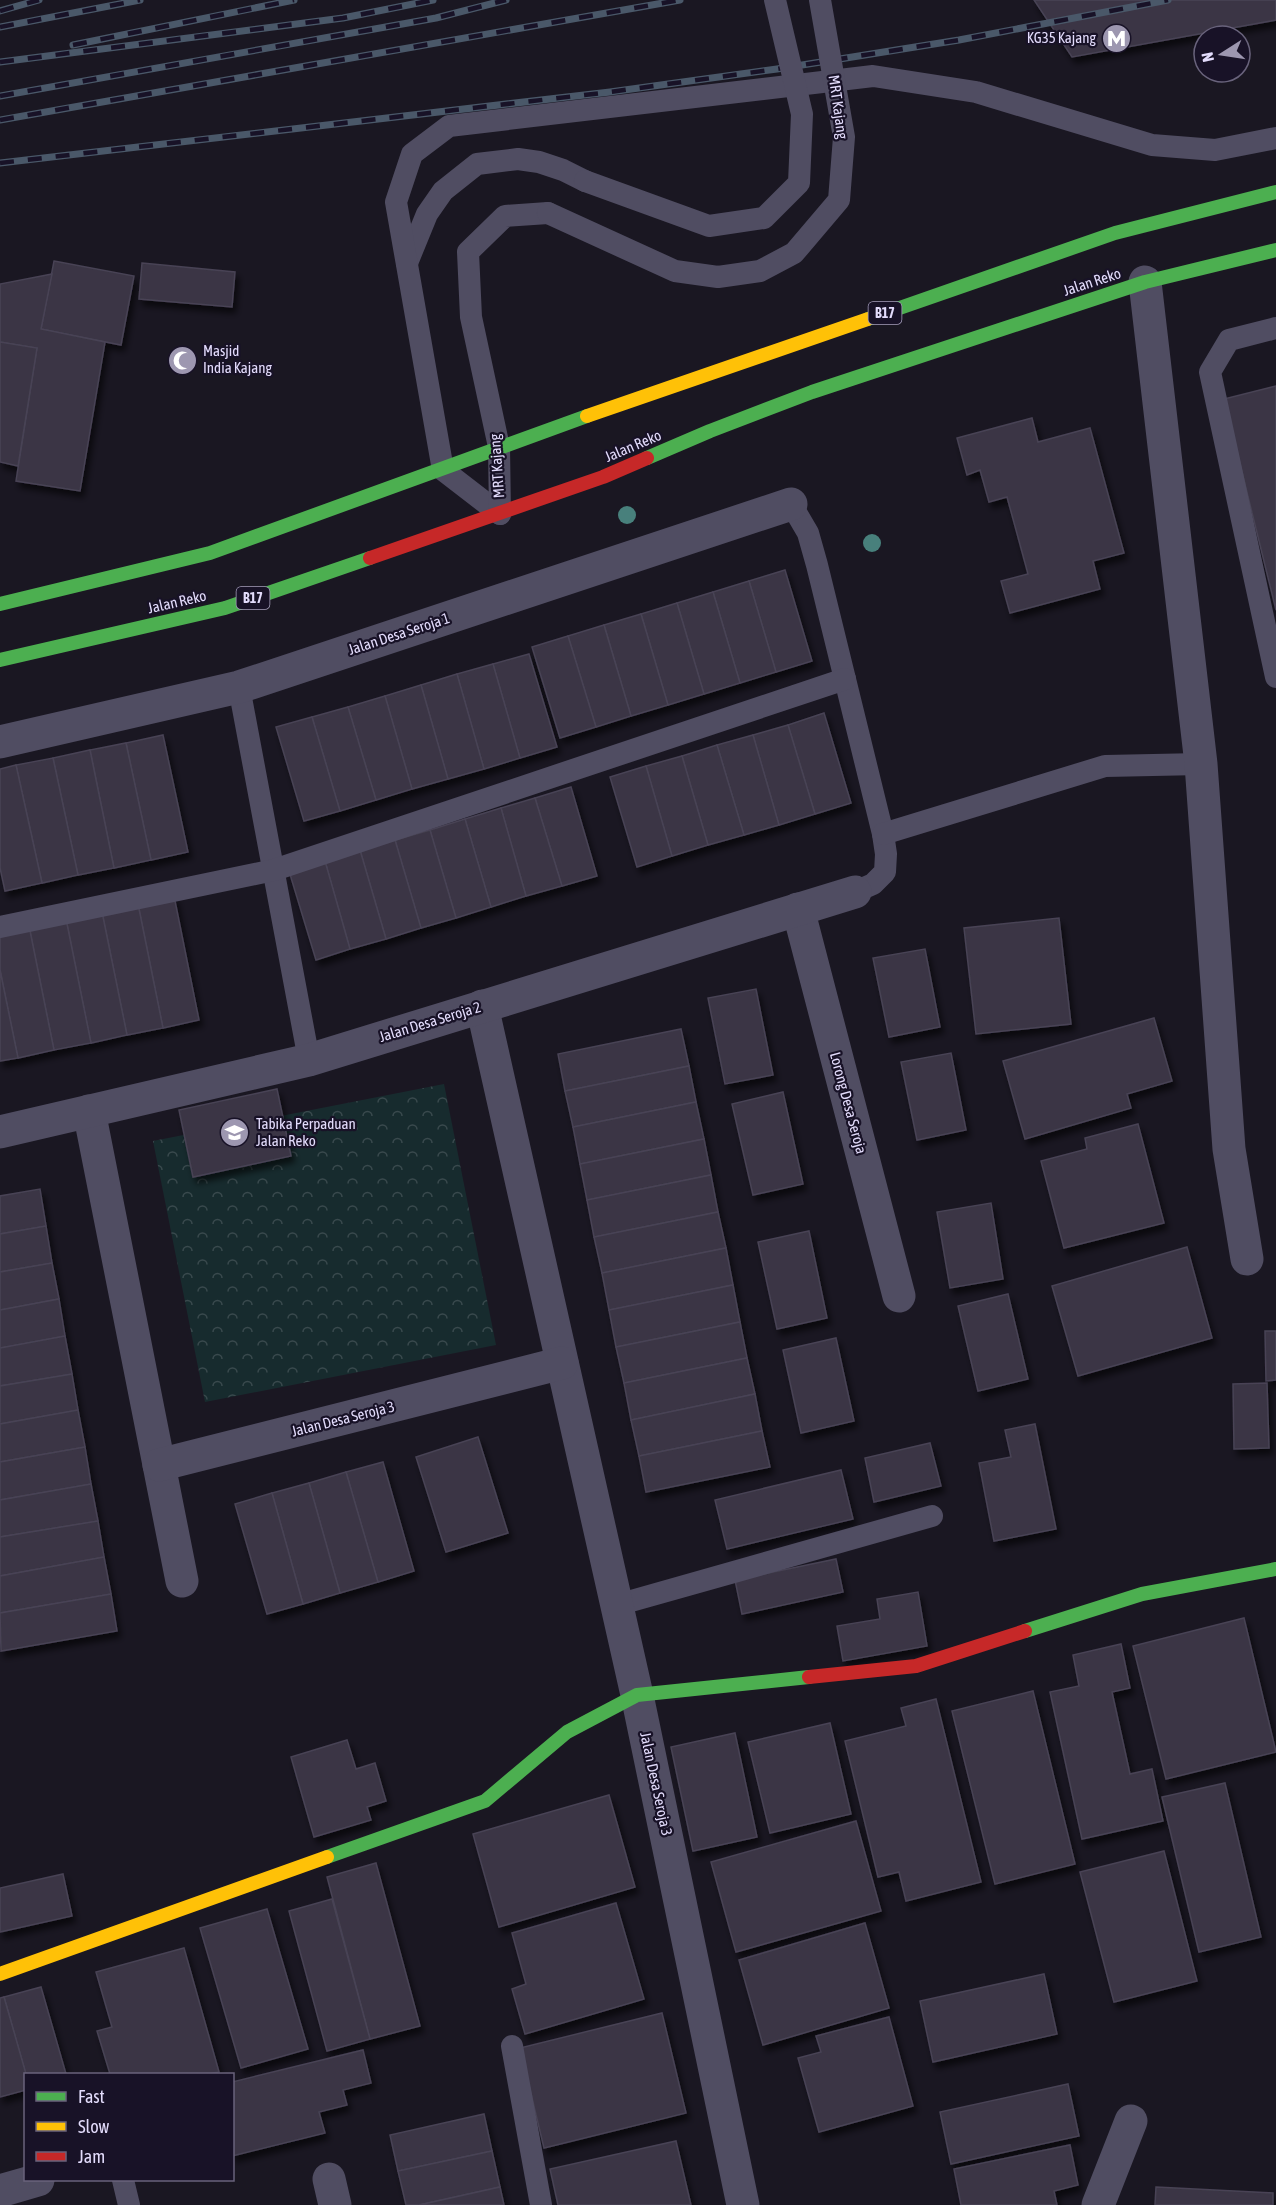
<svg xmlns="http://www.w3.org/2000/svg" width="1276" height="2205" viewBox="0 0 1276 2205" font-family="'Asap Condensed',sans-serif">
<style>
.forest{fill:url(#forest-crowns)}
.building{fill:#3a3644;stroke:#484355;stroke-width:1.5;filter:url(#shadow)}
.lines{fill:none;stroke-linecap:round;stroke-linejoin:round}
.lane{stroke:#504d62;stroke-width:22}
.street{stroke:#504d62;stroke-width:33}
.fast{stroke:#4caf50;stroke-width:14}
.slow{stroke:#ffc107;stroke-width:14}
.jam{stroke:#c62828;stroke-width:14}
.rail-casing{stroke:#4a5869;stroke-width:7}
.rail{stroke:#181227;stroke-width:4.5;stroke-dasharray:14;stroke-linecap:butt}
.lane-bridge{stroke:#504d62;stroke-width:22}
.tree{fill:#48807c}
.labels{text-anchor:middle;stroke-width:4.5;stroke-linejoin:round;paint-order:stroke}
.shield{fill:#181227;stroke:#a69fbc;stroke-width:1.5}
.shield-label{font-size:14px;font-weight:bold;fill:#e3dcfc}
.poi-label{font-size:15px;fill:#e3dcfc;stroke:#181227;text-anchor:start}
.street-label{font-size:15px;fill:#e3dcfc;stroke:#181227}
</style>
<defs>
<pattern id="forest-crowns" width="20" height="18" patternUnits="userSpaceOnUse" patternTransform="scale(1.5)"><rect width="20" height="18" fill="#172b2e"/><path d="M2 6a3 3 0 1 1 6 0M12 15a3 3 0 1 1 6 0" fill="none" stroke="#39494d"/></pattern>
<filter id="shadow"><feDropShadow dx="3.5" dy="6" stdDeviation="3" flood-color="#0009"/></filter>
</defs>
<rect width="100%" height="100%" fill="#1a1722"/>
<path class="forest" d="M444 1084 496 1345 205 1402 153 1141Z"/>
<g class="building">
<path d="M1034 0H1276V20L1072 57Z"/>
<path d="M54 261 134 276 121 345 41 329Z"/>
<path d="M142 263 235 272 232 307 139 299Z"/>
<path d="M52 274 41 329 105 342 80 491 16 481 37 348 0 342V284Z"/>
<path d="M0 342 37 348 18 466 0 462Z"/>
<path d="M1276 386V610L1224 399Z"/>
<path d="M1032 418 1038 442 1090 428 1124 553 1093 561 1100 589 1010 613 1001 581 1028 574 1007 497 989 502 980 470 967 475 957 438Z"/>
<path d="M785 570 812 661 776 672 749 581Z"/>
<path d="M749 581 776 672 740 683 713 592Z"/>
<path d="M713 592 740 683 704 694 677 603Z"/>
<path d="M677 603 704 694 668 705 641 614Z"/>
<path d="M641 614 668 705 631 716 604 625Z"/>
<path d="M604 625 631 716 596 727 568 636Z"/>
<path d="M568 636 596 727 560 738 532 647Z"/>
<path d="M529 654 557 747 520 758 493 664Z"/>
<path d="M493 664 520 758 484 769 457 674Z"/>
<path d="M457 674 484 769 448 779 421 685Z"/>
<path d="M421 685 448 779 412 789 385 696Z"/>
<path d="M385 696 412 789 376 800 348 707Z"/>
<path d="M348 707 376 800 340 811 312 717Z"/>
<path d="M824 713 851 803 815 814 788 725Z"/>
<path d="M312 717 340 811 304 821 276 727Z"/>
<path d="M788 725 815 814 779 825 753 735Z"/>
<path d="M163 735 188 852 151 860 126 743Z"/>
<path d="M753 735 779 825 744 835 717 745Z"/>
<path d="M126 743 151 860 114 868 90 750Z"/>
<path d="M717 745 744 835 708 845 682 756Z"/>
<path d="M90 750 114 868 78 875 53 758Z"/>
<path d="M682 756 708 845 672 856 646 766Z"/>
<path d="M53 758 78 875 42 883 16 765Z"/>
<path d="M16 765 42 883 5 891 0 868V769Z"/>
<path d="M646 766 672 856 637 867 610 777Z"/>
<path d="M571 787 597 876 562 886 535 798Z"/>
<path d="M535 798 562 886 526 896 501 808Z"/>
<path d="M501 808 526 896 491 907 465 819Z"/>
<path d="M465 819 491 907 456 918 430 830Z"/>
<path d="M430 830 456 918 421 928 395 840Z"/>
<path d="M395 840 421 928 386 939 360 850Z"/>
<path d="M360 850 386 939 350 949 325 861Z"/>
<path d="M325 861 350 949 316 960 289 871Z"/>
<path d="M174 896 199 1020 163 1028 138 904Z"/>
<path d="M138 904 163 1028 127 1035 102 912Z"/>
<path d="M102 912 127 1035 91 1043 66 919Z"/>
<path d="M1059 918 1071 1024 976 1034 964 928Z"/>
<path d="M66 919 91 1043 54 1050 29 926Z"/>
<path d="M29 926 54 1050 18 1058 0 970V932Z"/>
<path d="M925 949 940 1027 889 1037 873 958Z"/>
<path d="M0 970 18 1058 0 1061Z"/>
<path d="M756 989 773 1075 725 1084 708 998Z"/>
<path d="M1154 1018 1172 1081 1127 1094 1131 1108 1025 1139 1003 1061Z"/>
<path d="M681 1029 689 1066 565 1091 558 1054Z"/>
<path d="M951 1053 966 1130 917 1140 901 1062Z"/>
<path d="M689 1066 696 1102 573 1127 565 1091Z"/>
<path d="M277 1089 291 1156 193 1177 179 1110Z"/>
<path d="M783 1092 803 1184 753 1195 732 1104Z"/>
<path d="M696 1102 704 1139 580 1164 573 1127Z"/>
<path d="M1138 1124 1164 1223 1064 1248 1041 1161 1087 1149 1085 1138Z"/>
<path d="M704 1139 711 1175 587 1200 580 1164Z"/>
<path d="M711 1175 718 1212 594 1237 587 1200Z"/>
<path d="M40 1189 46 1226 0 1234V1196Z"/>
<path d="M991 1203 1003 1279 950 1288 937 1212Z"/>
<path d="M718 1212 726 1248 602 1273 594 1237Z"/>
<path d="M46 1226 52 1263 0 1272V1234Z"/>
<path d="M809 1231 827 1318 777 1329 758 1242Z"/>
<path d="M1187 1247 1212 1338 1078 1376 1052 1286Z"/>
<path d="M726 1248 733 1285 609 1310 602 1273Z"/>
<path d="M52 1263 59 1299 0 1310V1272Z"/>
<path d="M733 1285 740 1322 616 1347 609 1310Z"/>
<path d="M1008 1294 1028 1379 978 1391 958 1306Z"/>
<path d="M59 1299 65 1336 0 1348V1310Z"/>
<path d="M740 1322 747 1358 624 1383 616 1347Z"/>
<path d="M1265 1331H1276V1380L1266 1381Z"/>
<path d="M65 1336 72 1374 0 1386V1348Z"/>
<path d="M836 1338 854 1421 801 1433 783 1350Z"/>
<path d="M747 1358 755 1394 631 1420 624 1383Z"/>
<path d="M72 1374 78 1410 0 1424V1386Z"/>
<path d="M1267 1383 1269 1448 1234 1449 1233 1384Z"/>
<path d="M755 1394 762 1431 639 1456 631 1420Z"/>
<path d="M78 1410 85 1447 0 1462V1424Z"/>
<path d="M1035 1424 1056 1529 994 1541 979 1463 1011 1457 1005 1430Z"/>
<path d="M762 1431 770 1467 646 1492 639 1456Z"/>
<path d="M478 1437 508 1533 446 1552 416 1457Z"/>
<path d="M930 1443 941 1486 874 1502 865 1458Z"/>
<path d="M85 1447 91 1484 0 1500V1462Z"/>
<path d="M383 1462 414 1571 378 1582 346 1472Z"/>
<path d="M841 1470 853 1519 727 1549 715 1500Z"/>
<path d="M346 1472 378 1582 340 1593 309 1483Z"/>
<path d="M309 1483 340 1593 303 1604 272 1493Z"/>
<path d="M91 1484 98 1521 0 1537V1500Z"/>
<path d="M272 1493 303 1604 267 1614 235 1504Z"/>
<path d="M98 1521 104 1557 0 1576V1537Z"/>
<path d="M104 1557 111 1594 0 1613V1576Z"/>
<path d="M836 1559 843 1592 742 1614 735 1580Z"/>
<path d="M918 1592 927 1646 843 1661 837 1626 880 1619 877 1599Z"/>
<path d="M111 1594 117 1631 1 1651 0 1613Z"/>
<path d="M1244 1618 1276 1752 1166 1779 1133 1646Z"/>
<path d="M1121 1644 1130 1688 1112 1692 1130 1774 1152 1769 1163 1821 1082 1839 1050 1692 1079 1686 1073 1655Z"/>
<path d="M1033 1691 1075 1864 995 1884 952 1711Z"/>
<path d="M936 1699 981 1882 906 1901 899 1872 878 1877 845 1741 906 1726 901 1708Z"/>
<path d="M830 1723 851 1814 770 1833 748 1742Z"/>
<path d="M735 1733 757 1837 693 1851 671 1747Z"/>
<path d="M347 1740 356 1769 375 1763 386 1801 367 1807 371 1820 314 1837 291 1757Z"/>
<path d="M1225 1783 1261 1937 1199 1952 1162 1797Z"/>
<path d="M609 1795 635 1887 499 1927 473 1834Z"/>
<path d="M856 1821 881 1911 736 1952 711 1862Z"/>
<path d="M1164 1851 1197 1981 1114 2002 1080 1872Z"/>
<path d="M376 1863 420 2026 370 2039 327 1877Z"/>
<path d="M63 1874 72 1916 0 1932V1888Z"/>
<path d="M332 1899 370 2039 327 2051 289 1911Z"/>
<path d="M616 1903 644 1999 525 2034 512 1989 526 1984 512 1933Z"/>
<path d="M267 1909 308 2049 241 2068 200 1928Z"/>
<path d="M865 1923 889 2008 763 2045 739 1960Z"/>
<path d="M184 1948 219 2072 208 2074H110L97 2031 112 2027 96 1972Z"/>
<path d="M1044 1974 1057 2034 933 2062 920 2001Z"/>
<path d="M41 1987 66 2074H26L4 1997Z"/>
<path d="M4 1997 26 2074V2090L0 2097V1998Z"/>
<path d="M662 2013 686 2113 544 2148 520 2048Z"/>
<path d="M889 2017 913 2106 819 2132 798 2058 821 2052 816 2036Z"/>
<path d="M363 2050 371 2083 343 2090 347 2105 319 2112 325 2133 232 2156V2082Z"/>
<path d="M1068 2084 1079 2136 951 2164 940 2112Z"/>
<path d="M484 2114 492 2151 398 2171 390 2135Z"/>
<path d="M676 2141 691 2205H558L550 2169Z"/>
<path d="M1070 2145 1078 2185 1054 2191 1057 2205H961L954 2169Z"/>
<path d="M492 2151 500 2187 419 2205H406L398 2171Z"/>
<path d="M500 2187 504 2205H419Z"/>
<path d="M1156 2187 1273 2193V2205H1155Z"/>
</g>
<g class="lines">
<g class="lane">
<path d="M407 263 427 214 443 191 477 164 518 159 539 162 563 170 585 181"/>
<path d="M1276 328 1229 340 1210 372 1276 677"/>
<path d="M791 504 808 533 817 565 883 834 886 854 885 872 873 884 855 892"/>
<path d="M500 514 443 470 396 202 412 154 449 126 873 76 976 92 1152 145 1215 150 1276 138"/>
<path d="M500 514 499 447 471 317 468 252 505 216 548 213"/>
<path d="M239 687 309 1060"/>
<path d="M883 834 1105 766 1201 764"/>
<path d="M0 927 274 870 845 679"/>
<path d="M617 1605 932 1516"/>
<path d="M512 2046 541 2205"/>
<path d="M123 2180 129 2205"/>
</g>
<g class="street">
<path d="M1145 282 1201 764 1229 1149 1247 1259"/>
<path d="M0 742 239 687 791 504"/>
<path d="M798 909 899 1296"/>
<path d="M482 1006 637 1695 743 2205"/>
<path d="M89 1111 182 1581"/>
<path d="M0 1132 309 1060 855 892"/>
<path d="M159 1465 562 1363"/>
<path d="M329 2179 335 2205"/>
<path d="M0 2191 38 2180"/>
<path d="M1098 2205 1131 2121"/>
</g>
<g class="fast">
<path d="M868 319 1115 233 1276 192"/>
<path d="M647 458 710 431 812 392 1145 282 1276 250"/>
<path d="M0 604 210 553 587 416"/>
<path d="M0 660 225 608 370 558"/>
<path d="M1025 1631 1142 1594 1276 1569"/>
<path d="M327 1857 485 1801 567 1732 637 1695 809 1677"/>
</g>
<g class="slow">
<path d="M587 416 868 319"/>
<path d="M0 1974 327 1857"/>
</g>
<g class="jam">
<path d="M370 558 603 477 647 458"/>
<path d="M809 1677 916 1666 1025 1631"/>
</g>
<defs>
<g id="rail">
<path d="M0 11 39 0"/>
<path d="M0 27 140 0"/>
<path d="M73 45 294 0"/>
<path d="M0 62 343 18 433 0"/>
<path d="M0 96 436 18 506 0"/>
<path d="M0 120 680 0"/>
<path d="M0 163 610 92 777 69 959 40 1168 0"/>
</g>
</defs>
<use href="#rail" class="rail-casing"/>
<use href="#rail" class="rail"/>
<g class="lane-bridge">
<path d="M585 181 709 226 764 218 799 183 802 114 775 0"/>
<path d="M548 213 675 271 718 277 760 271 794 253 839 200 844 137 820 0"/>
</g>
</g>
<g class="tree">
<circle cx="627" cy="515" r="9"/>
<circle cx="872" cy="543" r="9"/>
</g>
<defs>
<symbol id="metro-disc" viewBox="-11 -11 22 22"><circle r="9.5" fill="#9d97b0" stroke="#181227"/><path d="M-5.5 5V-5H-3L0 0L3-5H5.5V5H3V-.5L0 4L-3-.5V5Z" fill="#fff"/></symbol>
<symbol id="mosque-disc" viewBox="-11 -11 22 22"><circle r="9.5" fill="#9d97b0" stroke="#181227"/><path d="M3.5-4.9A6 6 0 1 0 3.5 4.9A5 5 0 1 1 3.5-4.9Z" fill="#fff"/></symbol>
<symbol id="school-disc" viewBox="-11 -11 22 22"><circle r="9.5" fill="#9d97b0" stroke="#181227"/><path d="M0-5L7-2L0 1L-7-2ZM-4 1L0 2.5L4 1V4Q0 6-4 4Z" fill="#fff"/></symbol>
</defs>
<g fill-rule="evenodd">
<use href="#metro-disc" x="1100" y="22" width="33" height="33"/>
<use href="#mosque-disc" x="166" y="344" width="33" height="33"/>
<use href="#school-disc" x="218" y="1116" width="33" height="33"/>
</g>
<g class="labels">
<g class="shield">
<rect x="868.5" y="302" width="33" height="22" rx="4.5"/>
<rect x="236.5" y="587" width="33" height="22" rx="4.5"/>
</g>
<g class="shield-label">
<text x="885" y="318">B17</text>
<text x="253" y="603">B17</text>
</g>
<g class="poi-label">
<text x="1096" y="43" text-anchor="end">KG35 Kajang</text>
<text x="203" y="356">Masjid<tspan x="203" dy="17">India Kajang</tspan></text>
<text x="256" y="1129">Tabika Perpaduan<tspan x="256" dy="17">Jalan Reko</tspan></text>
</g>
<g class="street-label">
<text transform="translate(838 107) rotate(82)" y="5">MRT Kajang</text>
<text transform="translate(1092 282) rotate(-18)" y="5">Jalan Reko</text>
<text transform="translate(633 446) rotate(-23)" y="5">Jalan Reko</text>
<text transform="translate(497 466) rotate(-94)" y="5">MRT Kajang</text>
<text transform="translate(177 602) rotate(-13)" y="5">Jalan Reko</text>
<text transform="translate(399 634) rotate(-18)" y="5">Jalan Desa Seroja 1</text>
<text transform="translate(430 1022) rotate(-17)" y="5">Jalan Desa Seroja 2</text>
<text transform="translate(848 1103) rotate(75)" y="5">Lorong Desa Seroja</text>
<text transform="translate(343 1419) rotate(-14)" y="5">Jalan Desa Seroja 3</text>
<text transform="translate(656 1784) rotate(78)" y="5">Jalan Desa Seroja 3</text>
</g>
</g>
<rect x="24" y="2073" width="210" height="108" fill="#181227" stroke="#69637c" stroke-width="1.5"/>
<rect x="36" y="2092" width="30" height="9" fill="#4caf50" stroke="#69637c" stroke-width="1.5"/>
<text x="78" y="2103" font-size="18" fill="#e3dcfc">Fast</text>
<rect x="36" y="2122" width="30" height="9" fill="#ffc107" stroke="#69637c" stroke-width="1.5"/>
<text x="78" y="2133" font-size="18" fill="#e3dcfc">Slow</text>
<rect x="36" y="2152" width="30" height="9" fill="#c62828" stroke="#69637c" stroke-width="1.5"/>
<text x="78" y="2163" font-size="18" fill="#e3dcfc">Jam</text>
<g transform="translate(1222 54) rotate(258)"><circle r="28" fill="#181227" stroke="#69637c" stroke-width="1.5"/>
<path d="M0-4.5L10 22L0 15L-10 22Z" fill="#9d97b0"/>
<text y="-9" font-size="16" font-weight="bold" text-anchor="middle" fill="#e3dcfc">N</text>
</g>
</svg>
